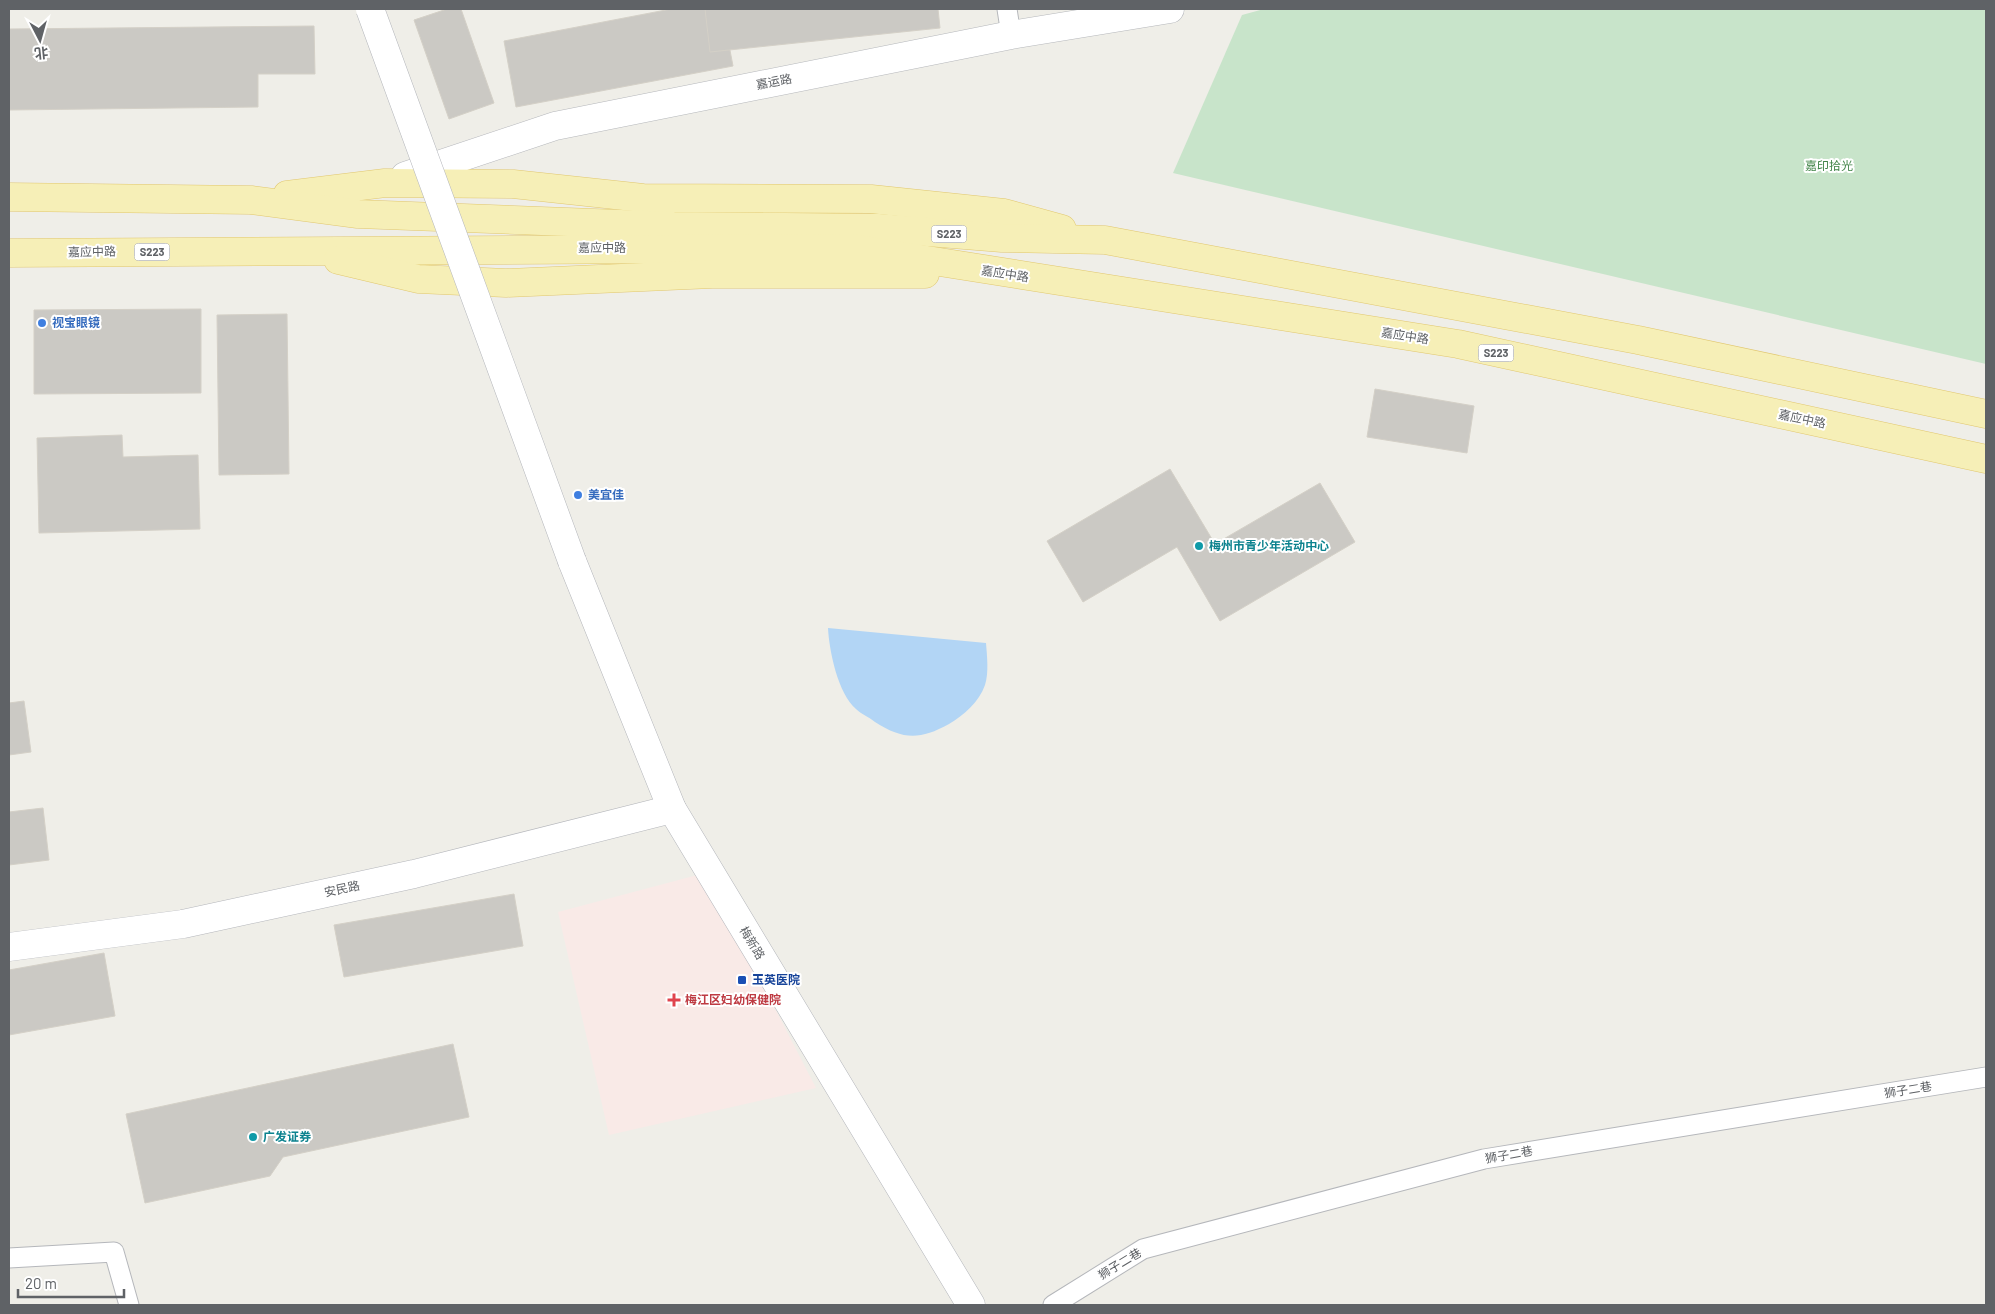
<svg xmlns="http://www.w3.org/2000/svg" width="1995" height="1314" viewBox="0 0 1995 1314" font-family="Barlow,'Noto Sans SC',sans-serif">
<style>
.medical{fill:#f9eae7}
.green{fill:#c8e4ca}
.water{fill:#b2d5f5}
.building{fill:#cbc9c4;stroke:#d4d0c7}
.lines{fill:none;stroke-linecap:round;stroke-linejoin:round}
.lane-casing{stroke:#b5b7bb;stroke-width:21}
.street-casing{stroke:#b5b7bb;stroke-width:29}
.secondary-casing{stroke:#b4b6bb;stroke-width:29}
.primary-casing{stroke:#e1c76f;stroke-width:29}
.lane{stroke:#fff;stroke-width:19}
.street{stroke:#fff;stroke-width:28}
.secondary{stroke:#fff;stroke-width:28}
.primary{stroke:#f6efb7;stroke-width:28}
.secondary-bridge-casing{stroke:#b4b6bb;stroke-width:29;stroke-linecap:butt}
.secondary-bridge{stroke:#fff;stroke-width:28}
.shop-dot{fill:#3f7fe0;stroke:#fff;stroke-width:2}
.culture-dot{fill:#0f9aa8;stroke:#fff;stroke-width:2}
.transit-dot{fill:#1a4fb4;stroke:#fff;stroke-width:2}
.health-dot{fill:#e0444e;stroke:#fff;stroke-width:2}
.labels{text-anchor:middle;stroke-width:4;stroke-linejoin:round;paint-order:stroke}
.shield{fill:#fff;stroke:#8f9194;stroke-width:1}
.shield-label{font-size:11px;font-weight:bold;fill:#5f6266}
.street-label{font-size:12px;fill:#5f6266;stroke:#fff}
.park-label{font-size:12px;fill:#418448;stroke:#fff}
.shop-label{font-size:12px;font-weight:bold;fill:#366cbe;stroke:#fff;text-anchor:start}
.culture-label{font-size:12px;font-weight:bold;fill:#0d838f;stroke:#fff;text-anchor:start}
.transit-label{font-size:12px;font-weight:bold;fill:#164399;stroke:#fff;text-anchor:start}
.health-label{font-size:12px;font-weight:bold;fill:#be3a42;stroke:#fff;text-anchor:start}
</style>
<rect width="100%" height="100%" fill="#efeee8"/>
<path class="medical" d="M705 873 816 1088 609 1135 558 912Z"/>
<path class="green" d="M1264 9H1986V364L1173 173 1242 15Z"/>
<path class="water" d="M828 628 986 643C987 656 989 673 985 685 979 702 964 715 949 724 920 740 903 740 875 722 869 717 861 714 856 709 838 694 829 650 828 628Z"/>
<g class="building">
<path d="M447 9H461L494 103 449 119 414 20Z"/>
<path d="M671 9H722L733 66 516 107 504 41Z"/>
<path d="M705 9H938L940 28 710 52Z"/>
<path d="M314 26 315 74H258V107L9 110V29Z"/>
<path d="M201 309V393L34 394V310Z"/>
<path d="M287 314 289 474 219 475 217 315Z"/>
<path d="M1375 389 1474 406 1467 453 1367 437Z"/>
<path d="M122 435 123 457 198 455 200 529 39 533 37 438Z"/>
<path d="M1170 469 1215 544 1320 483 1355 542 1220 621 1177 547 1083 602 1047 541Z"/>
<path d="M24 701 31 752 9 755V703Z"/>
<path d="M43 808 49 860 9 865V812Z"/>
<path d="M514 894 523 946 344 977 334 925Z"/>
<path d="M104 953 115 1016 9 1035V970Z"/>
<path d="M453 1044 469 1117 283 1157 270 1176 145 1203 126 1114Z"/>
</g>
<g class="lines">
<defs>
<g id="lane">
<path d="M1007 9 1011 35"/>
<path d="M9 1258 114 1252 129 1305"/>
<path d="M1053 1305 1143 1249 1484 1159 1986 1077"/>
</g>
<path id="street" d="M405 176 555 126 1011 35 1170 9"/>
<g id="secondary">
<path d="M572 561 672 809 971 1305"/>
<path d="M9 947 183 924 414 874 672 809"/>
</g>
<g id="primary">
<path d="M287 195 385 183 513 184 643 198 871 199 1004 213 1062 229"/>
<path d="M9 197 251 200 358 214 674 226 878 228 1002 238 1105 240 1638 340 1986 414"/>
<path d="M9 253 851 248 1458 344 1986 459"/>
<path d="M338 260 418 279 506 283 712 274H925"/>
</g>
</defs>
<use href="#lane" class="lane-casing"/>
<use href="#street" class="street-casing"/>
<use href="#secondary" class="secondary-casing"/>
<use href="#primary" class="primary-casing"/>
<use href="#lane" class="lane"/>
<use href="#street" class="street"/>
<use href="#secondary" class="secondary"/>
<use href="#primary" class="primary"/>
<defs>
<path id="secondary-bridge" d="M370 9 572 561"/>
</defs>
<use href="#secondary-bridge" class="secondary-bridge-casing"/>
<use href="#secondary-bridge" class="secondary-bridge"/>
</g>
<g class="shop-dot">
<circle cx="42" cy="323" r="5"/>
<circle cx="578" cy="495" r="5"/>
</g>
<g class="culture-dot">
<circle cx="1199" cy="546" r="5"/>
<circle cx="253" cy="1137" r="5"/>
</g>
<rect class="transit-dot" x="737" y="975" width="10" height="10" rx="2.5"/>
<path class="health-dot" d="M671.5 992.5h5v5h5v5h-5v5h-5v-5h-5v-5h5z"/>
<g class="labels">
<g class="shield">
<rect x="931.5" y="225.5" width="35" height="17" rx="4"/>
<rect x="134.5" y="243.5" width="35" height="17" rx="4"/>
<rect x="1478.5" y="344.5" width="35" height="17" rx="4"/>
</g>
<g class="shield-label">
<text x="949" y="238">S223</text>
<text x="152" y="256">S223</text>
<text x="1496" y="357">S223</text>
</g>
<g class="street-label">
<text transform="translate(774 82) rotate(-11)" y="4">嘉运路</text>
<text x="602" y="252">嘉应中路</text>
<text transform="translate(92 252) rotate(-1)" y="4">嘉应中路</text>
<text transform="translate(1005 274) rotate(9)" y="4">嘉应中路</text>
<text transform="translate(1405 336) rotate(9)" y="4">嘉应中路</text>
<text transform="translate(1802 419) rotate(12)" y="4">嘉应中路</text>
<text transform="translate(342 889) rotate(-12)" y="4">安民路</text>
<text transform="translate(752 943) rotate(59)" y="4">梅新路</text>
<text transform="translate(1908 1090) rotate(-9)" y="4">狮子二巷</text>
<text transform="translate(1509 1155) rotate(-10)" y="4">狮子二巷</text>
<text transform="translate(1120 1264) rotate(-31)" y="4">狮子二巷</text>
</g>
<g class="park-label">
<text x="1829" y="170">嘉印拾光</text>
</g>
<g class="shop-label">
<text x="52" y="327">视宝眼镜</text>
<text x="588" y="499">美宜佳</text>
</g>
<g class="culture-label">
<text x="1209" y="550">梅州市青少年活动中心</text>
<text x="263" y="1141">广发证券</text>
</g>
<g class="transit-label">
<text x="752" y="984">玉英医院</text>
</g>
<g class="health-label">
<text x="685" y="1004">梅江区妇幼保健院</text>
</g>
</g>
<rect width="1995" height="1314" fill="none" stroke="#5f6266" stroke-width="20"/>
<g transform="translate(40 40) rotate(174)" stroke="#ffffff" stroke-width="4" paint-order="stroke">
<path d="M0-4L9 19L0 12L-9 19Z" fill="#5f6266"/>
<text y="-8" font-size="14" font-weight="bold" text-anchor="middle" fill="#5f6266">北</text>
</g>
<path d="M18 1289v8h106v-8" fill="none" stroke="#5f6266" stroke-width="2.5"/>
<text x="25" y="1289" font-size="15" fill="#5f6266" stroke="#ffffff" stroke-width="4" paint-order="stroke">20 m</text>
</svg>
